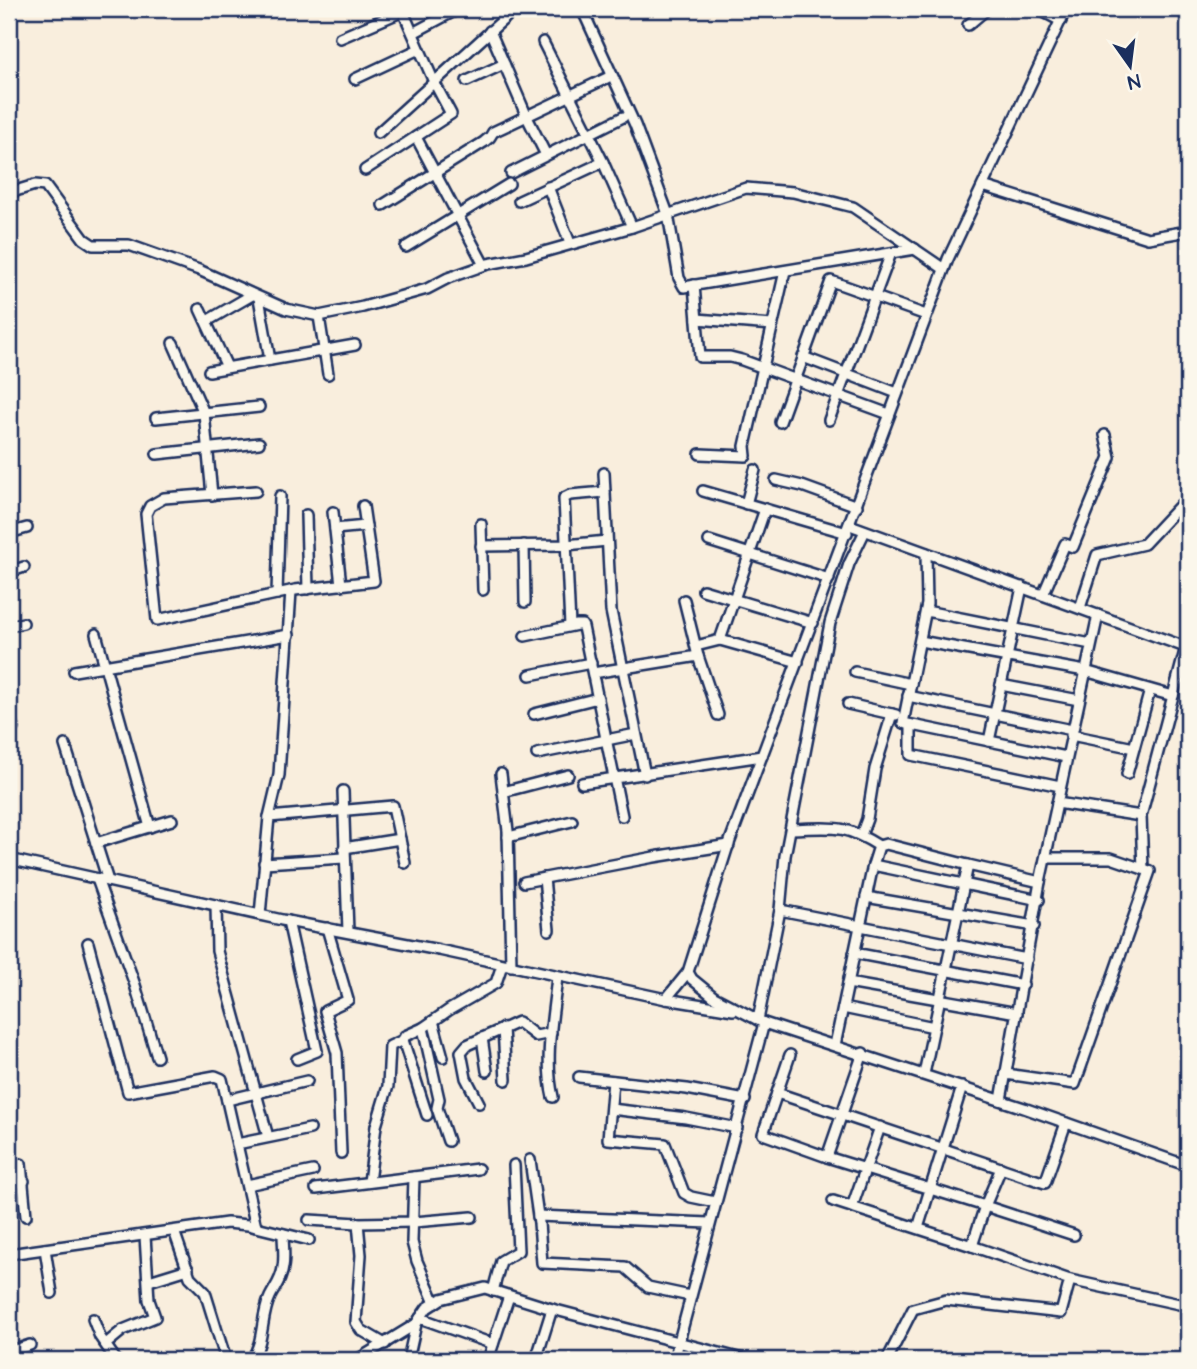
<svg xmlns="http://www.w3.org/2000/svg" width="1197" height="1369" viewBox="0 0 1197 1369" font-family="'Architects Daughter',sans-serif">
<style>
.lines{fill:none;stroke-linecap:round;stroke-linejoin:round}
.street-casing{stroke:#1b2f5e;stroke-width:14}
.street{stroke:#fbf7ec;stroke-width:9}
</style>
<rect width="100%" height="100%" fill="#f9eedd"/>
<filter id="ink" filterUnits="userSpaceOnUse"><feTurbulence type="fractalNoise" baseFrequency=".0143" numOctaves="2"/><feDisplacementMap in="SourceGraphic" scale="14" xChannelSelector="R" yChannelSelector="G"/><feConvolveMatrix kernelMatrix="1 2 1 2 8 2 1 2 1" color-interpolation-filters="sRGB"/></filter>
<g filter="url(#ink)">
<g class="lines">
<defs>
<g id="street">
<path d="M499 9 504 19"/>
<path d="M582 9 635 125 668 214 679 278 684 287 915 249"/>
<path d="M1038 9 1061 21"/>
<path d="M1066 9 948 259 727 849 688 972 692 979 714 997 764 1023 1024 1108 1188 1166"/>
<path d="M1186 9 1188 19"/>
<path d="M968 25 987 9"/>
<path d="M490 31 527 117 546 155"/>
<path d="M413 33 458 9"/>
<path d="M340 38 403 11"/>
<path d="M543 42 603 162 632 227"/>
<path d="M355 79 419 49"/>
<path d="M467 81 504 64"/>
<path d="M378 133 515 9"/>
<path d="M416 137 484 265"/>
<path d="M365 170 451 114 434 82 402 9"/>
<path d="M511 173 623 117"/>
<path d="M983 186 1148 238 1188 231"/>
<path d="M548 187 570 243"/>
<path d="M9 193 35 185 45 186 84 239 93 245H129L199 270 286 309 319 316 363 307 427 289 448 278 488 264 526 257 632 227 746 188 793 192 853 207 944 269"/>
<path d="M519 201 603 162"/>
<path d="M383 205 484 142 490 137 493 132 607 78"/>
<path d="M406 247 509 184"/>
<path d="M694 285 700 357H730L742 360 889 414"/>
<path d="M259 298 270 360"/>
<path d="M200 309 227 367"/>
<path d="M319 316 328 374"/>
<path d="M697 319 772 325"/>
<path d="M207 321 252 295"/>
<path d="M173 343 204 413 212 495"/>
<path d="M803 357 897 393"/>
<path d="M209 371 355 345"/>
<path d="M156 418 259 407"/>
<path d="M829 420 891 253"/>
<path d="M780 422 831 281 926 315"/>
<path d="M157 454 259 443"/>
<path d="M700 454 746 456 745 446 785 271"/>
<path d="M604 473 611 611 645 775"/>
<path d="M776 480 802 486 857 506"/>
<path d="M256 491 164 498 150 506 146 514 157 620 295 590 374 581 363 506"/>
<path d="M703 491 847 533"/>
<path d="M746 504 755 470"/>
<path d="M333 512 341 585"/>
<path d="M306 515 308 589"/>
<path d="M481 524 483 590"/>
<path d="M850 525 1188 648"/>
<path d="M335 529 366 526"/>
<path d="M9 533 27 528"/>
<path d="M709 541 829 579"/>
<path d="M524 545 525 602"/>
<path d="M481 546 566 545 607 541"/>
<path d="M926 553 927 604 903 723 1066 757"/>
<path d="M9 572 24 567"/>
<path d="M703 590 813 623"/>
<path d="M277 594 280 496"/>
<path d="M1043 595 1065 544 1073 547 1110 457 1105 435"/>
<path d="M684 600 698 656 718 715"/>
<path d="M1080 608 1097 555 1144 544 1188 497"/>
<path d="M926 611 1091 644"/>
<path d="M9 626 23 623"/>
<path d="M570 626 564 498 570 495 605 492"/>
<path d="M96 634 150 827"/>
<path d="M525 636 577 625H582L583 627 622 816"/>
<path d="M720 640 765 509"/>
<path d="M920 641 1085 671 1173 696"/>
<path d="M696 646 720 640 798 662"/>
<path d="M74 671 289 635"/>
<path d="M855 672 911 684"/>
<path d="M593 673 698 656"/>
<path d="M530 675 591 663"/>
<path d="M1001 685 1079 700"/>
<path d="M908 696 1072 730"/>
<path d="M848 704 896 715"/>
<path d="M9 714 13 728 9 729"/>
<path d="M534 714 598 698"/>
<path d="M911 725V755L1060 786"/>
<path d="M1071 735 1134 748"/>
<path d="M989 741 1022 587"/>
<path d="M65 745 108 881"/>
<path d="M537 754 636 734"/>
<path d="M501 774 508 831 511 966"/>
<path d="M1127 774 1150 690"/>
<path d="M582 783 762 756"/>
<path d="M343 791 348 932"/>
<path d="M503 792 568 775"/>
<path d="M1057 803 1141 816"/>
<path d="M269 817 393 806 405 863"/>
<path d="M791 829C832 828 842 823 879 846"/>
<path d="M861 835 867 819 875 769 892 714"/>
<path d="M508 837 572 821"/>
<path d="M96 843 172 820"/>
<path d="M344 848 400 839"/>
<path d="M1047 858H1111L1143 869 1141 816 1186 647"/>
<path d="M9 859 282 920 439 950 666 999 688 972"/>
<path d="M264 863 344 858"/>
<path d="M873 865 1039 900"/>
<path d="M544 878 549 930"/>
<path d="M97 879 135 985 157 1057"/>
<path d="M524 882 654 857 729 845"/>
<path d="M866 897 1034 926"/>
<path d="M216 905 217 951 268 1137"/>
<path d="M780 910 1027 959"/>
<path d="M260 915 269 817 279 775 291 591"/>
<path d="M288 921 317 1051 297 1059"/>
<path d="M327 928 348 1000 325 1011 337 1053 341 1153"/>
<path d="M88 943 128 1092 215 1076 222 1079 256 1227"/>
<path d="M854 953 1023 985"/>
<path d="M848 983 1017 1013"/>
<path d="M666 999 733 1010"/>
<path d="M843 1008 934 1027"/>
<path d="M758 1020 780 910 785 856 830 623 849 564 865 531"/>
<path d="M433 1021 443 1057"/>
<path d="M423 1028 405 1036 403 1040 427 1115"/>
<path d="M503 1028 506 1080"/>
<path d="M482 1038 487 1071"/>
<path d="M835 1045 873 865 879 846 886 844 968 865"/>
<path d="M924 1074 968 865 1040 882"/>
<path d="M1006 1074 1075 1084 1150 871 1143 869"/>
<path d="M579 1077 687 1089 745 1100"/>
<path d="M613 1081 608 1139 665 1144 684 1193 691 1197 715 1202"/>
<path d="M777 1093 790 1055"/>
<path d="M553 1097C544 1058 553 1016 557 977"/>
<path d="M227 1100 307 1081"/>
<path d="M1001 1100 1040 882 1098 615"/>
<path d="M479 1103 466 1078 461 1052 467 1045 518 1022 536 1036 551 1033"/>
<path d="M611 1109 686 1118 737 1128"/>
<path d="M448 1141 437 1108 439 1099 423 1028 449 1010 496 983 502 965"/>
<path d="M237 1144 310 1129"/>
<path d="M827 1157 763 1134 777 1093 1045 1183 1066 1123"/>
<path d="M530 1160 539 1223 542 1263 625 1267 648 1287 690 1296"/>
<path d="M21 1164 26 1216"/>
<path d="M1001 1168 985 1206 1074 1235"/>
<path d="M414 1177 412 1242 417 1261 435 1303"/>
<path d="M369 1182 376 1126 388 1086 390 1046 403 1040"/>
<path d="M9 1185 24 1181"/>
<path d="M247 1185 313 1171"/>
<path d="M316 1189 478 1169"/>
<path d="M833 1201 972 1246 985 1206 827 1157 863 1053"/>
<path d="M852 1207 880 1127"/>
<path d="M538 1216 709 1223"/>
<path d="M309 1220 358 1223 414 1222 472 1217"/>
<path d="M358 1223 361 1255 356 1322 361 1330 385 1344"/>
<path d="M918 1228 962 1087"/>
<path d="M174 1231 190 1277 205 1292 226 1360"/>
<path d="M45 1249 52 1293"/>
<path d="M9 1254 227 1223 248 1225 309 1240"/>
<path d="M1070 1280 1188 1306"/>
<path d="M149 1281 188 1269"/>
<path d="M493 1291 501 1261 518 1251 514 1165"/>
<path d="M420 1318 493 1344"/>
<path d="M93 1319 100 1337 116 1360"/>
<path d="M106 1344 123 1330 155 1317 149 1300 145 1236"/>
<path d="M9 1352 30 1345"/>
<path d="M251 1360C265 1342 260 1318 270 1297 275 1287 282 1279 283 1267 285 1257 283 1244 283 1234"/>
<path d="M357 1360 416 1324 427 1308 441 1299 485 1288 552 1309 746 1360"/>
<path d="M408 1360 416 1324"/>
<path d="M488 1360 509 1296"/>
<path d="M536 1360 552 1309"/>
<path d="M674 1360 764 1023"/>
<path d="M887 1360 913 1309 946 1300 1061 1313 1070 1280 972 1246"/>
</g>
</defs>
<use href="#street" class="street-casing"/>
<use href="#street" class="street"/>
</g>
</g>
<rect width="1197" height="1369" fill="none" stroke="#fbf7ec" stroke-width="35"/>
<rect x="18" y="18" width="1162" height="1334" fill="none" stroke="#1b2f5e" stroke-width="2.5" filter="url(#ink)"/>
<g transform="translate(1130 66) rotate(166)" stroke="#fbf7ec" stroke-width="5" paint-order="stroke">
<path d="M0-5L12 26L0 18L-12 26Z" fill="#1b2f5e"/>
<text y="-10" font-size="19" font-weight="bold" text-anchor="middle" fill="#1b2f5e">N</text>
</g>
</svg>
